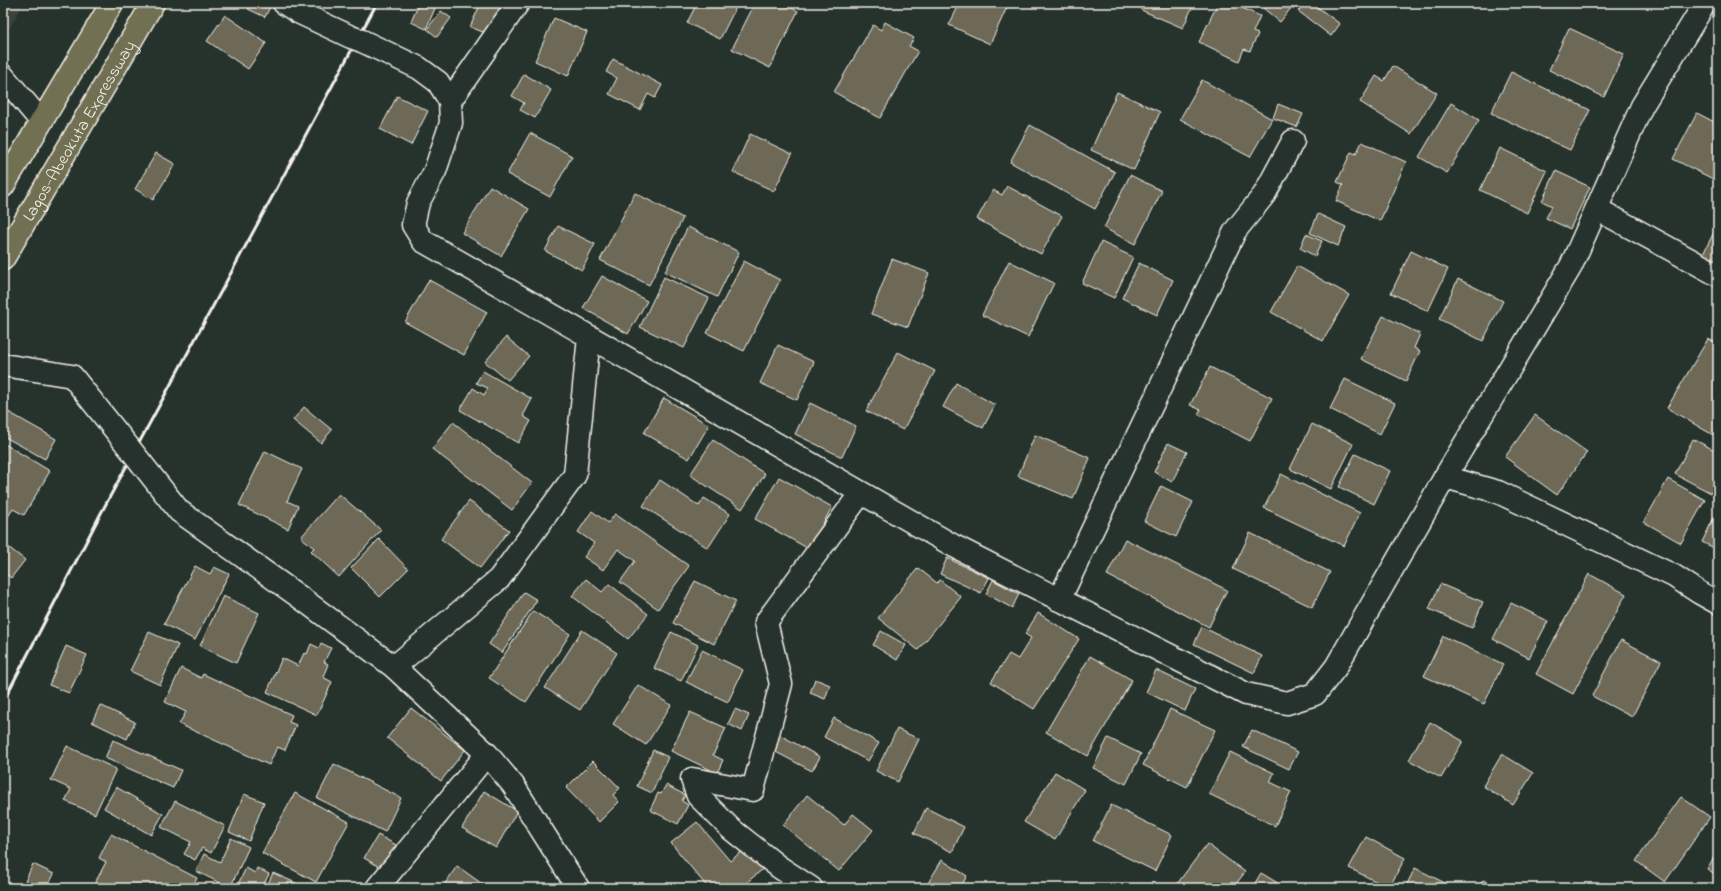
<svg xmlns="http://www.w3.org/2000/svg" width="1721" height="891" viewBox="0 0 1721 891" font-family="'Indie Flower',sans-serif">
<style>
.built{fill:#3b4339}
.building{fill:#6d6956;stroke:#f4f1e8}
.lines{fill:none;stroke-linecap:round;stroke-linejoin:round}
.street-casing{stroke:#f4f1e8;stroke-width:25}
.highway-casing{stroke:#f4f1e8;stroke-width:25}
.street{stroke:#26332d;stroke-width:22}
.highway{stroke:#716f52;stroke-width:22}
.rail{stroke:#f4f1e8;stroke-width:3}
.street-bridge-casing{stroke:#f4f1e8;stroke-width:25;stroke-linecap:butt}
.street-bridge{stroke:#26332d;stroke-width:22}
.labels{text-anchor:middle;stroke-width:4;stroke-linejoin:round;paint-order:stroke}
.street-label{font-size:17px;fill:#f4f1e8;stroke:#26332d}
</style>
<rect width="100%" height="100%" fill="#26332d"/>
<filter id="ink" filterUnits="userSpaceOnUse"><feTurbulence type="fractalNoise" baseFrequency=".025" numOctaves="2"/><feDisplacementMap in="SourceGraphic" scale="8" xChannelSelector="R" yChannelSelector="G"/><feConvolveMatrix kernelMatrix="1 2 1 2 8 2 1 2 1" color-interpolation-filters="sRGB"/></filter>
<g filter="url(#ink)">
<path class="built" d="M3 3H24L3 39Z"/>
<g class="building">
<path d="M251 3H272L265 17 248 9Z"/>
<path d="M419 3H429L436 6 426 29 411 22Z"/>
<path d="M481 3H502L488 34 470 27Z"/>
<path d="M697 3H738L720 39 687 23Z"/>
<path d="M755 3H781L798 11 770 68 732 49Z"/>
<path d="M960 3H1009L990 44 949 25Z"/>
<path d="M1144 3H1194L1183 28 1141 10Z"/>
<path d="M1218 3H1231L1260 16 1253 32 1258 34 1250 51 1244 49 1239 61 1199 42Z"/>
<path d="M1257 3H1295L1280 22Z"/>
<path d="M1304 3H1312L1340 24 1331 36 1298 11Z"/>
<path d="M441 11 451 18 437 37 427 29Z"/>
<path d="M225 15 266 43 248 69 207 41Z"/>
<path d="M554 18 587 32 568 76 535 61Z"/>
<path d="M885 22 914 38 909 46 918 51 880 118 834 92 873 25 881 30Z"/>
<path d="M1569 28 1624 54 1604 97 1549 70Z"/>
<path d="M613 59 662 85 655 98 648 94 640 110 609 94 617 78 606 72Z"/>
<path d="M1393 66 1437 93 1411 134 1360 102 1376 76 1384 81Z"/>
<path d="M1511 72 1590 110 1570 150 1491 113Z"/>
<path d="M524 74 551 90 535 118 520 110 524 103 512 96Z"/>
<path d="M1202 80 1272 119 1250 157 1180 119Z"/>
<path d="M1117 92 1160 112 1134 170 1091 150Z"/>
<path d="M1718 94V105L1714 103Z"/>
<path d="M397 96 428 111 411 145 380 129Z"/>
<path d="M1451 103 1479 120 1447 173 1419 157Z"/>
<path d="M1278 104 1303 114 1297 127 1273 118Z"/>
<path d="M1697 113 1718 124V178L1717 181 1673 159Z"/>
<path d="M1030 125 1115 172 1095 209 1010 162Z"/>
<path d="M530 133 572 156 550 197 507 174Z"/>
<path d="M750 134 792 154 774 191 733 172Z"/>
<path d="M1362 142 1406 162 1380 221 1336 201 1343 185 1337 182 1351 152 1356 154Z"/>
<path d="M1500 148 1547 171 1527 213 1480 190Z"/>
<path d="M156 153 175 164 153 200 135 189Z"/>
<path d="M1556 171 1590 187 1570 229 1546 218 1552 206 1542 201Z"/>
<path d="M1130 175 1162 191 1135 244 1104 228Z"/>
<path d="M490 186 529 209 501 256 462 233Z"/>
<path d="M1007 186 1062 216 1041 254 977 219 993 190 1002 195Z"/>
<path d="M635 193 683 218 649 285 600 260Z"/>
<path d="M1318 214 1346 227 1338 246 1310 233Z"/>
<path d="M1718 224V264L1702 256Z"/>
<path d="M558 226 595 244 582 270 545 251Z"/>
<path d="M688 227 739 252 717 297 665 272Z"/>
<path d="M1306 234 1322 241 1315 256 1300 248Z"/>
<path d="M1101 242 1133 257 1114 298 1082 283Z"/>
<path d="M1411 251 1448 269 1428 311 1391 293Z"/>
<path d="M892 259 929 273 908 327 871 314Z"/>
<path d="M744 261 780 280 744 351 707 333Z"/>
<path d="M1009 261 1054 283 1028 337 982 315Z"/>
<path d="M1139 263 1173 280 1157 315 1122 298Z"/>
<path d="M1297 266 1349 295 1323 341 1271 312Z"/>
<path d="M602 276 647 301 628 334 583 308Z"/>
<path d="M664 277 709 298 684 348 640 327Z"/>
<path d="M1458 279 1503 301 1483 341 1439 319Z"/>
<path d="M429 280 487 312 464 355 405 322Z"/>
<path d="M1383 316 1420 334 1414 348 1420 351 1406 381 1361 359Z"/>
<path d="M506 337 529 356 508 380 485 362Z"/>
<path d="M1708 339 1718 344V427L1713 435 1667 408Z"/>
<path d="M778 345 814 362 797 400 760 383Z"/>
<path d="M898 352 935 371 903 430 866 411Z"/>
<path d="M1210 367 1272 398 1250 441 1198 414 1201 410 1190 405Z"/>
<path d="M483 371 532 399 523 416 531 421 518 443 460 410 473 388 484 395 488 388 476 383Z"/>
<path d="M1345 379 1395 403 1380 434 1330 409Z"/>
<path d="M956 383 995 405 983 428 943 407Z"/>
<path d="M664 398 709 425 689 459 644 433Z"/>
<path d="M810 403 856 426 842 457 795 434Z"/>
<path d="M304 407 332 430 321 443 293 420Z"/>
<path d="M3 409 56 439 45 459 3 436Z"/>
<path d="M1535 415 1587 452 1557 495 1505 457Z"/>
<path d="M453 422 532 483 512 510 432 449Z"/>
<path d="M1312 424 1353 444 1331 489 1290 469Z"/>
<path d="M1035 435 1090 458 1073 499 1018 476Z"/>
<path d="M1693 439 1718 452V479L1711 493 1675 474Z"/>
<path d="M713 440 765 474 742 509 690 475Z"/>
<path d="M3 443 50 471 24 515 13 509 3 524Z"/>
<path d="M1168 443 1187 452 1172 482 1154 472Z"/>
<path d="M265 451 302 469 287 501 298 506 288 529 239 505Z"/>
<path d="M1355 454 1390 471 1374 504 1339 487Z"/>
<path d="M1281 474 1360 513 1344 546 1264 508Z"/>
<path d="M779 477 832 507 809 549 755 519Z"/>
<path d="M1668 479 1705 500 1681 543 1644 522Z"/>
<path d="M660 480 699 506 704 498 730 514 708 548 643 506Z"/>
<path d="M1161 486 1193 502 1176 537 1144 521Z"/>
<path d="M339 494 381 530 339 577 311 551 314 548 301 537Z"/>
<path d="M469 501 509 530 480 568 441 539Z"/>
<path d="M1718 509V550L1702 542Z"/>
<path d="M592 511 608 523 615 514 689 566 658 609 620 582 635 561 618 549 603 570 584 557 594 543 578 532Z"/>
<path d="M1250 533 1330 572 1312 607 1233 569Z"/>
<path d="M379 539 408 569 380 597 351 568Z"/>
<path d="M1125 539 1227 590 1209 627 1107 575Z"/>
<path d="M3 543 25 560 11 578 3 572Z"/>
<path d="M947 558 989 578 981 593 940 574Z"/>
<path d="M195 566 210 574 214 567 229 574 195 640 164 624Z"/>
<path d="M918 568 937 583 940 580 961 597 918 650 878 618Z"/>
<path d="M1589 574 1626 594 1573 694 1536 674Z"/>
<path d="M586 579 602 592 609 584 648 614 628 639 572 596Z"/>
<path d="M993 580 1019 594 1012 608 986 594Z"/>
<path d="M695 581 736 601 714 644 673 623Z"/>
<path d="M1440 584 1483 602 1472 628 1429 609Z"/>
<path d="M524 592 537 600 502 653 489 644Z"/>
<path d="M223 596 259 613 236 663 200 646Z"/>
<path d="M1511 603 1548 621 1529 658 1493 639Z"/>
<path d="M533 611 570 634 526 702 489 678Z"/>
<path d="M1038 613 1079 639 1034 709 991 682 1009 654 1018 659 1031 638 1025 634Z"/>
<path d="M1202 627 1262 656 1254 673 1194 644Z"/>
<path d="M582 630 617 653 580 710 545 688Z"/>
<path d="M881 631 906 645 897 660 873 645Z"/>
<path d="M149 632 178 645 160 685 130 671Z"/>
<path d="M671 632 698 645 681 681 654 668Z"/>
<path d="M1443 636 1503 664 1484 704 1424 676Z"/>
<path d="M1621 640 1661 661 1632 717 1592 696Z"/>
<path d="M321 643 331 648 324 662 328 664 323 677 332 682 317 715 267 692 282 658 298 666 304 653 307 654 311 644 319 648Z"/>
<path d="M66 646 87 655 69 693 49 685Z"/>
<path d="M702 650 743 670 728 702 686 682Z"/>
<path d="M1090 656 1132 680 1088 756 1046 732Z"/>
<path d="M181 668 201 678 203 674 292 715 289 722 296 725 285 750 277 747 269 765 179 724 186 712 165 702Z"/>
<path d="M1156 670 1195 689 1185 711 1146 692Z"/>
<path d="M815 679 830 685 825 699 810 693Z"/>
<path d="M638 685 671 705 646 745 613 724Z"/>
<path d="M100 705 135 722 127 739 92 722Z"/>
<path d="M411 708 465 750 441 781 387 738Z"/>
<path d="M735 709 749 715 742 731 728 724Z"/>
<path d="M1170 709 1215 730 1187 787 1143 765Z"/>
<path d="M690 712 726 728 713 755 723 760 717 773 671 751Z"/>
<path d="M834 718 879 743 868 761 824 737Z"/>
<path d="M1430 722 1463 741 1441 778 1409 760Z"/>
<path d="M897 729 919 739 898 782 876 771Z"/>
<path d="M1252 730 1298 752 1289 769 1243 747Z"/>
<path d="M780 735 820 757 812 771 772 750Z"/>
<path d="M1108 738 1141 754 1126 784 1093 768Z"/>
<path d="M113 740 181 770 173 788 105 758Z"/>
<path d="M67 746 116 769 95 814 65 801 71 789 51 780Z"/>
<path d="M653 750 668 757 652 793 637 786Z"/>
<path d="M1230 752 1274 773 1270 782 1291 792 1275 826 1209 794Z"/>
<path d="M1502 754 1533 773 1513 805 1483 786Z"/>
<path d="M593 761 620 788 613 795 619 802 599 822 566 788Z"/>
<path d="M334 764 401 798 385 832 317 798Z"/>
<path d="M1055 772 1085 790 1055 840 1024 822Z"/>
<path d="M666 785 685 795 682 801 688 805 678 824 650 810 658 793 661 794Z"/>
<path d="M116 787 163 814 151 835 104 808Z"/>
<path d="M484 791 517 811 496 848 462 828Z"/>
<path d="M295 793 349 822 316 882 262 853Z"/>
<path d="M244 794 264 802 249 841 229 832Z"/>
<path d="M807 795 844 825 853 814 873 830 839 871 783 825Z"/>
<path d="M1681 797 1710 817 1665 882 1636 861Z"/>
<path d="M175 801 225 826 211 853 202 848 195 860 184 854 191 842 161 827Z"/>
<path d="M1111 805 1172 835 1155 871 1093 841Z"/>
<path d="M926 808 964 827 952 852 914 833Z"/>
<path d="M697 822 730 861 746 848 763 869 740 888H708L671 843Z"/>
<path d="M111 834 197 878 192 888H105L95 883 106 862 99 858Z"/>
<path d="M378 835 396 845 383 869 364 858Z"/>
<path d="M1366 837 1405 858 1389 888 1349 868Z"/>
<path d="M231 838 249 847 230 888 196 871 204 854 220 862Z"/>
<path d="M1207 844 1245 872 1233 888H1174Z"/>
<path d="M1718 850V876L1707 869Z"/>
<path d="M942 860 967 876 960 888H925Z"/>
<path d="M33 864 54 874 47 888H27L23 886Z"/>
<path d="M457 866 488 888H442Z"/>
<path d="M246 868 255 873 257 868 269 874 262 888H236Z"/>
<path d="M1415 868 1455 888H1405Z"/>
<path d="M273 873 296 883 294 888H266Z"/>
<path d="M1261 873 1286 888H1252Z"/>
<path d="M1483 880 1500 888H1479Z"/>
</g>
<g class="lines">
<defs>
<g id="street">
<path d="M284 3 298 12 351 37"/>
<path d="M362 41 419 68 438 82 450 101 451 123 435 171 418 203 413 225 423 241 954 546 1246 694 1287 703 1315 694 1336 667 1445 477 1571 266 1642 106 1705 3"/>
<path d="M3 76 41 121"/>
<path d="M450 101 518 3"/>
<path d="M1597 209 1718 275"/>
<path d="M3 365 72 376 127 445"/>
<path d="M142 464 179 511 301 598 394 667 487 754 513 785 578 888"/>
<path d="M1445 477 1498 492 1674 576 1700 593 1718 603"/>
<path d="M1059 600 1235 231 1264 195 1293 141"/>
<path d="M394 667 499 579 575 475 589 337"/>
<path d="M377 888 487 754"/>
<path d="M811 888 779 867 731 829 698 796 692 779 753 790 781 684 766 622 861 493"/>
</g>
<g id="highway">
<path d="M3 186 112 3"/>
<path id="s1" d="M3 259 153 3"/>
</g>
</defs>
<use href="#street" class="street-casing"/>
<use href="#highway" class="highway-casing"/>
<use href="#street" class="street"/>
<use href="#highway" class="highway"/>
<path class="rail" d="M3 702 100 515 377 3"/>
<defs>
<g id="street-bridge">
<path d="M351 37 362 41"/>
<path d="M127 445 142 464"/>
</g>
</defs>
<use href="#street-bridge" class="street-bridge-casing"/>
<use href="#street-bridge" class="street-bridge"/>
</g>
</g>
<g class="labels">
<g class="street-label">
<text dy="6" stroke="none"><textPath href="#s1" startOffset="149">Lagos-Abeokuta Expressway</textPath></text>
</g>
</g>
<rect width="1721" height="891" fill="none" stroke="#26332d" stroke-width="16"/>
<rect x="8" y="8" width="1705" height="875" fill="none" stroke="#f4f1e8" stroke-width="1.5" filter="url(#ink)"/>
</svg>
